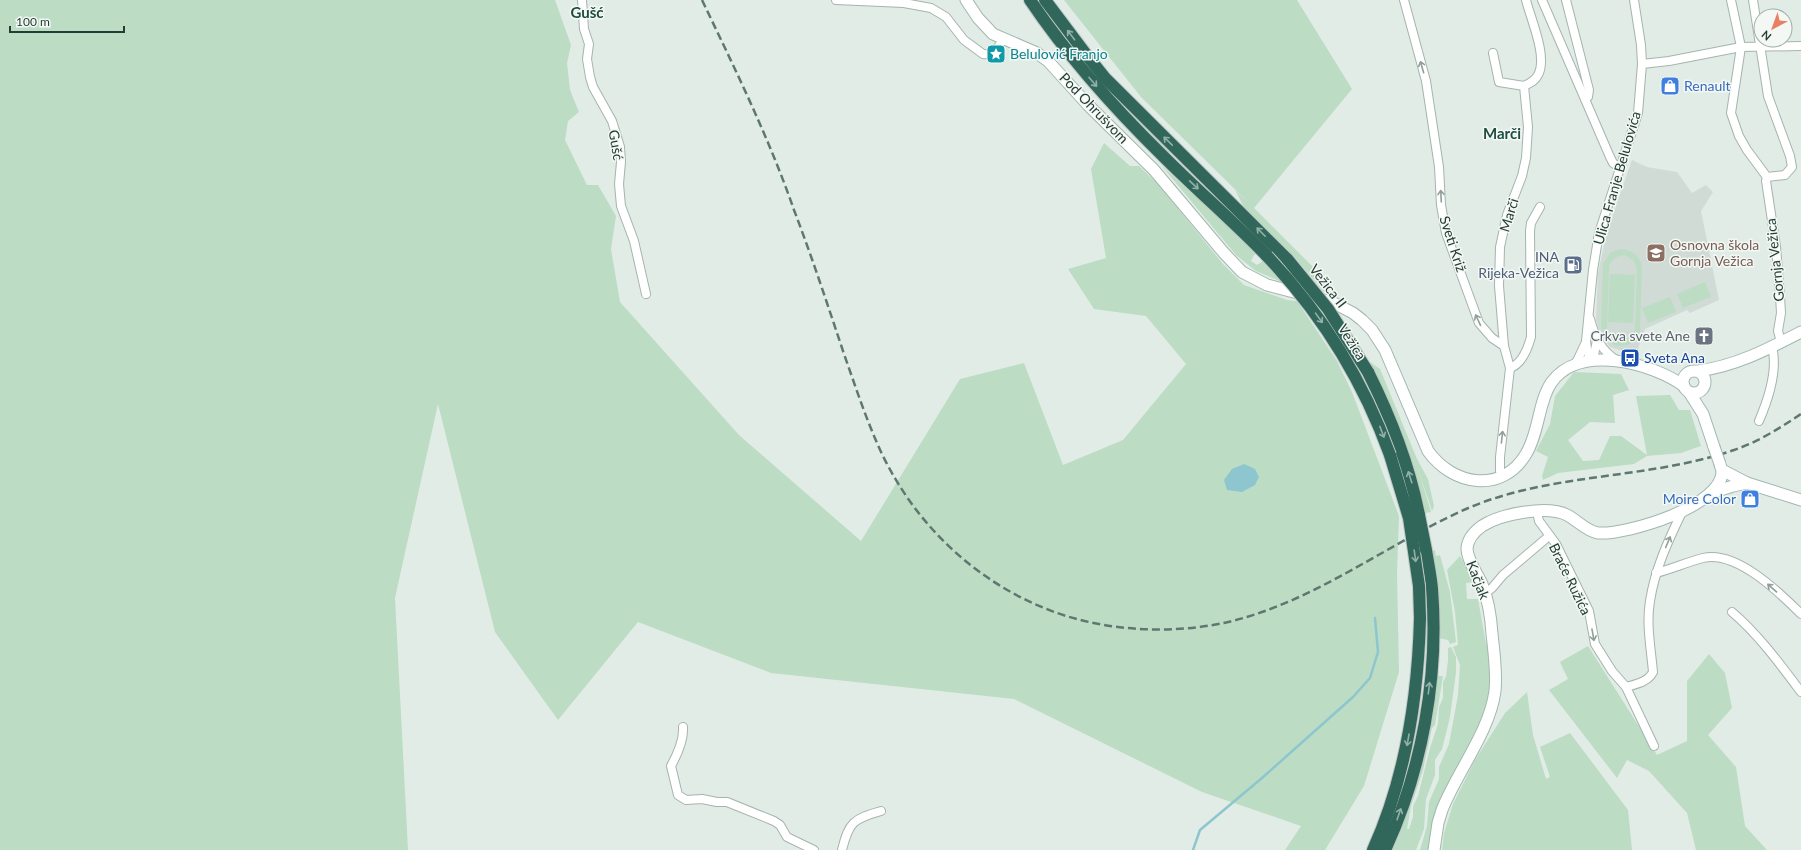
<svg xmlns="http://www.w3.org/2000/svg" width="1801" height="850" viewBox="0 0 1801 850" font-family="Lato,sans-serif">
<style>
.built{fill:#d1dbd6}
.green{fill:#bcdcc4;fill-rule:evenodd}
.water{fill:#8dc6ce}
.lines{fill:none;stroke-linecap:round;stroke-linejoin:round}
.stream{stroke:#8dc6ce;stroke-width:2.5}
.street-casing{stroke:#a5b4ae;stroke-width:10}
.secondary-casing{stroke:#a1b7af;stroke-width:13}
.highway-casing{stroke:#c1c8c6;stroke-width:14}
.street{stroke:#fff;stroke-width:8}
.secondary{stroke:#fff;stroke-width:11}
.highway{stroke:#30675a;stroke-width:12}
.rail{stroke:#5e7770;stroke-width:2.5;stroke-dasharray:8 4;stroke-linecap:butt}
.secondary-bridge-casing{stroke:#a1b7af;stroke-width:13;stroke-linecap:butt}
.highway-bridge-casing{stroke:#c1c8c6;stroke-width:14;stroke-linecap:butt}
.secondary-bridge{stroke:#fff;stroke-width:11}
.highway-bridge{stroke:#30675a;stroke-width:12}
.oneway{stroke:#92b0a8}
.oneway2{stroke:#919e9a}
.labels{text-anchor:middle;stroke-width:3;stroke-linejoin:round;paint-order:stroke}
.culture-label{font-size:14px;fill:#0d838f;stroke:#f3f8f5;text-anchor:start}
.shop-label{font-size:14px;fill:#366cbe;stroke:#f3f8f5;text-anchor:start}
.street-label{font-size:14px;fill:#233c34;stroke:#f3f8f5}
.education-label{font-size:14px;fill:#785e54;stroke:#f3f8f5;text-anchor:start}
.service-label{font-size:14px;fill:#4e5e75;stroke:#f3f8f5;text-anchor:end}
.worship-label{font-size:14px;fill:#5b616d;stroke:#f3f8f5;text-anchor:end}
.transit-label{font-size:14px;fill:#164399;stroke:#f3f8f5;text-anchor:start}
.neighbourhood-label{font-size:15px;font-weight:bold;fill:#204d41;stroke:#f3f8f5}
</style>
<rect width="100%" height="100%" fill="#e2ece7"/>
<path class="built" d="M1632 160 1647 167 1677 172 1692 193 1706 185 1713 192 1701 211 1719 300 1690 313 1687 310 1645 329 1637 352 1625 348 1624 351 1616 349 1610 347 1600 334 1596 319 1598 273 1607 232Z"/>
<g class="green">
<path d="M0 0H555L571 45 567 63 570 90 579 112 568 121 565 140 587 185H598L616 216 611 249 620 302 739 435 861 541 960 379 1024 363 1063 465 1123 440 1186 364 1146 316 1094 309 1068 269 1106 258 1091 169 1104 143 1130 166H1139L1158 184 1223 264 1244 285 1287 300 1297 301 1337 361 1352 392 1399 516 1397 573 1399 672 1364 786 1325 850H1285L1301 826 1202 792 1014 699 771 673 638 622 558 720 495 632 438 404 395 598 408 850H0Z"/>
<path d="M1036 0H1039C1077 56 1123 105 1171 152L1170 154 1139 124 1074 52Z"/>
<path d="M1064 0H1297L1352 89 1254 208 1328 282V286L1324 292 1293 255 1291 257 1244 207 1235 190 1250 204 1141 97Z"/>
<path d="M1161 165 1195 196H1198L1257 253 1254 255 1251 261 1257 265 1263 261 1282 282 1256 271 1236 255Z"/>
<path d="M1621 249C1632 250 1640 256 1642 266L1640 331 1637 338 1628 345 1616 346 1605 339 1601 326 1603 264 1611 252ZM1625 255 1634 261 1637 269 1635 329 1631 337C1621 343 1611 340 1607 329L1609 268C1610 259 1616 256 1625 255Z"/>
<path d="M1610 274 1635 275 1633 323 1608 322Z"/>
<path d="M1705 282 1711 297 1683 308 1677 294Z"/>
<path d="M1670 297 1676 312 1648 323 1642 308Z"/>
<path d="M1370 362 1380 369 1417 459 1428 479 1434 506 1432 511 1419 472 1431 512 1425 513C1413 460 1394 411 1370 362Z"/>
<path d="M1574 372 1621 374 1629 390 1613 395 1615 423 1590 422 1568 440 1583 461 1599 460 1610 436H1621L1647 455 1636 396 1670 395 1679 410H1690L1701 446 1681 453 1647 456 1634 464 1558 473 1543 480 1542 476 1548 457 1536 451 1550 424 1555 396Z"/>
<path d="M1435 550 1436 556 1440 555 1450 592 1456 642 1450 644 1448 640 1438 638 1432 551Z"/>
<path d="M1460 556 1474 582 1466 583 1467 599H1478L1486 644 1489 645C1491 666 1493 691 1486 712 1483 720 1477 729 1473 737 1454 776 1433 804 1429 850H1420L1427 826 1429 802 1439 779V767L1449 744 1458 695 1460 665 1453 647 1458 645 1455 612 1447 570Z"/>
<path d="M1588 646 1657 755 1687 741V681L1709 654 1725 673 1732 708 1708 735 1736 767 1745 826 1767 850H1696L1687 813 1649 771 1627 760 1617 778 1549 690 1568 679 1560 662Z"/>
<path d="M1451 647 1456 657V672L1450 717 1442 749 1435 760V775L1426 799 1424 829 1416 850H1392C1408 815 1421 777 1427 739 1431 718 1433 697 1436 676H1443L1435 725 1432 728 1423 770 1411 806 1407 829H1409L1413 817V806L1418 796 1430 748 1438 724 1439 707 1443 698V682L1446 676 1448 661V648Z"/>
<path d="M1527 692 1533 735 1546 779 1550 777 1540 747 1570 733 1628 810 1632 850H1442L1444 833 1453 804 1475 760 1505 713Z"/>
</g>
<path class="water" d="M1244 464 1255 469 1259 477 1255 485 1242 492 1227 490 1224 480 1232 469Z"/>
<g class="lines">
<path class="stream" d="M1193 850 1200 830 1262 778 1353 697 1370 678 1378 652 1375 618"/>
<defs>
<g id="street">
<path d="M582 0 584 29 589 44 587 59 590 77 593 87 612 121 620 147 621 162 619 184 621 206 634 241 646 294"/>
<path d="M836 0 904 3 931 8 946 17 964 40 983 54C993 56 998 47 1003 40"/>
<path d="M1404 0 1426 81 1439 167 1441 205 1446 233 1479 323 1492 338 1504 346 1510 368 1500 457V471L1502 475"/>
<path d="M1542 0 1610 157 1613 163 1620 168"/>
<path d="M1566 0 1589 90 1588 97 1585 99"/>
<path d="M1731 0 1741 47 1731 113 1739 136 1747 150 1767 177"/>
<path d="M1753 0 1768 96 1790 156 1792 167 1785 175 1767 177 1766 181 1776 247 1780 296 1781 313 1778 331 1781 342"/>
<path d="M1493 53 1499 82 1524 86 1528 127 1526 158 1522 176 1507 215 1500 247 1499 286 1504 346"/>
<path d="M1642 64 1669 61 1741 47 1801 46"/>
<path d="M1524 86C1530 83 1535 81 1538 75 1548 57 1531 20 1526 0"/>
<path d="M1590 319C1595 337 1601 351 1618 361"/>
<path d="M1590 360 1587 349 1586 341 1593 270 1599 233 1638 113 1642 64 1641 45 1634 0"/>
<path d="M1593 360 1597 340"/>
<path d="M1574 365 1578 359 1585 344"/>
<path d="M1510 368C1522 364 1528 348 1531 337L1530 231 1531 223 1540 207"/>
<path d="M1759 421C1768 400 1778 369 1772 347"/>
<path d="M1537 512 1539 521 1556 544 1589 611 1595 644 1612 671 1626 687"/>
<path d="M1656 573C1672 569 1687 562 1703 558 1736 550 1779 592 1801 614"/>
<path d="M1485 593 1492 588 1503 575 1549 536"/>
<path d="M1732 612C1758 634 1780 664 1801 692"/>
<path d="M683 727C684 740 677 755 671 766L678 795 686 800 702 799 717 802H727L774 821 780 825 787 837 814 850"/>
<path d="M1654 746 1626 687C1636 684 1648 682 1653 672 1651 649 1646 624 1650 601 1655 569 1668 541 1682 512"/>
<path d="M842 850C849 822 853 819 881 811"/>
</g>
<g id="secondary">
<path d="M966 0 978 18 993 34 1037 53 1048 61 1088 105 1154 170 1224 253 1242 272 1267 285 1332 302 1353 313 1362 320 1372 330 1385 350 1428 451C1453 486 1502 494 1526 454 1539 433 1538 403 1551 383 1579 343 1652 363 1684 386"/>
<circle cx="1694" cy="382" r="11"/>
<path d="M1698 371C1736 366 1768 349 1801 332"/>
<path d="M1689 392 1703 414 1714 447"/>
<path d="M1720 465 1722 470 1747 483 1801 500"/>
<path d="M1711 493 1733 486 1747 483"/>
<path d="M1434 850 1438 823 1442 810C1457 772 1490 731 1495 691 1497 673 1494 652 1492 634 1491 618 1488 599 1482 584 1477 573 1467 560 1467 548 1468 538 1475 531 1482 526 1500 514 1547 505 1567 515 1577 520 1586 531 1598 533 1626 535 1725 506 1722 470"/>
</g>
<g id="highway">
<path d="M1030 0C1069 58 1115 109 1164 157 1198 191 1234 222 1267 256"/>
<path d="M1045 0 1085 53 1105 78 1288 260"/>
<path d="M1368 372C1391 418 1409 464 1419 515"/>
<path d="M1390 455 1409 518"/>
<path d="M1373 850C1406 777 1418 698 1420 618"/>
<path d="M1385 850C1422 770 1439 677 1432 589 1431 576 1428 563 1426 550"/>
</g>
</defs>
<use href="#street" class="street-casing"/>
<use href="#secondary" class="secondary-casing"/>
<use href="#highway" class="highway-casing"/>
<use href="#street" class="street"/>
<use href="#secondary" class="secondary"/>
<use href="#highway" class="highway"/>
<path class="rail" d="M702 0C735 69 769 138 794 210 812 257 828 306 844 354 856 388 867 422 882 454 919 531 985 590 1066 616 1119 632 1179 634 1232 621 1317 600 1387 544 1466 509 1551 472 1647 480 1734 450 1758 442 1780 428 1801 414"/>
<defs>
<path id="secondary-bridge" d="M1714 447 1720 464"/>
<g id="highway-bridge">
<path d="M1267 256C1322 314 1363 380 1390 455"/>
<path d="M1288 260 1328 309 1368 372"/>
<path d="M1419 515 1426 550"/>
<path d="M1409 518 1419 586 1420 618"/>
</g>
</defs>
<use href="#secondary-bridge" class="secondary-bridge-casing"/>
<use href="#highway-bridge" class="highway-bridge-casing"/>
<use href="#secondary-bridge" class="secondary-bridge"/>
<use href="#highway-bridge" class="highway-bridge"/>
</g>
<defs><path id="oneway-shaft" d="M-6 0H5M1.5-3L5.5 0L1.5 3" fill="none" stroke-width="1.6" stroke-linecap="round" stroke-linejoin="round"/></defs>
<g class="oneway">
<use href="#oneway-shaft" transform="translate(1071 35) rotate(-127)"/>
<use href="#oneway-shaft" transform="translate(1093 82) rotate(49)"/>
<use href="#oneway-shaft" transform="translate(1168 141) rotate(-136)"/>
<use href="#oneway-shaft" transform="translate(1194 185) rotate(43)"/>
<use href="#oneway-shaft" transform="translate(1261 232) rotate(-135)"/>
<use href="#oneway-shaft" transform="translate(1319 318) rotate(54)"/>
<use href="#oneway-shaft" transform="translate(1382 432) rotate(69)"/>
<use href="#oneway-shaft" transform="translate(1410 477) rotate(-108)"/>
<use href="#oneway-shaft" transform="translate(1415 556) rotate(82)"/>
<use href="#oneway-shaft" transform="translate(1429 688) rotate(-83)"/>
<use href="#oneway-shaft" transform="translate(1408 740) rotate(100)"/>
<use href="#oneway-shaft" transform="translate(1399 814) rotate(-71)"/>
</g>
<g class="oneway2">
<use href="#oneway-shaft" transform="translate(1422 67) rotate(-106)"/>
<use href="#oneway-shaft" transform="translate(1441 196) rotate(-93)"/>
<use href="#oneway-shaft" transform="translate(1478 320) rotate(-115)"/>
<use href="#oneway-shaft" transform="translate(1502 437) rotate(-84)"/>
<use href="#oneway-shaft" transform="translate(1668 542) rotate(-67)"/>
<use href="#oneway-shaft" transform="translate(1772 588) rotate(-139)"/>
<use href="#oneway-shaft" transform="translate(1593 635) rotate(80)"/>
</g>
<defs>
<symbol id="sight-square" viewBox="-11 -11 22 22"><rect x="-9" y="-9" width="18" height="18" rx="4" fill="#0f9aa8" stroke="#f3f8f5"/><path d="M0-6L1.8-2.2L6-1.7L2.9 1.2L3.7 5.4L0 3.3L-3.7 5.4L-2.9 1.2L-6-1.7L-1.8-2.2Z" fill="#fff"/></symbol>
<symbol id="shop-square" viewBox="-11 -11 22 22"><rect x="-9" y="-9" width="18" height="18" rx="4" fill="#3f7fe0" stroke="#f3f8f5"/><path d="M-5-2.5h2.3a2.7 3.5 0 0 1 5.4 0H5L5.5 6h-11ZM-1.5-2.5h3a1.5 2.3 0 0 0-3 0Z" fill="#fff"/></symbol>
<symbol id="school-square" viewBox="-11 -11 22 22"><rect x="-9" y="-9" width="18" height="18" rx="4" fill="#8d6e63" stroke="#f3f8f5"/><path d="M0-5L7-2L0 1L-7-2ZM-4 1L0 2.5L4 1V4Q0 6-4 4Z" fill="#fff"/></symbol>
<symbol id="fuel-square" viewBox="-11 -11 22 22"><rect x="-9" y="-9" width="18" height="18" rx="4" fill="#5c6f8a" stroke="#f3f8f5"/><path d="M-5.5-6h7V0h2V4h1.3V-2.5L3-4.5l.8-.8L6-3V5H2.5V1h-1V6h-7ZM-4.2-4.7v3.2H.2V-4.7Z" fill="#fff"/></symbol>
<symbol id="church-square" viewBox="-11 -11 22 22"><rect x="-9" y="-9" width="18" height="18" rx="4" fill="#6b7280" stroke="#f3f8f5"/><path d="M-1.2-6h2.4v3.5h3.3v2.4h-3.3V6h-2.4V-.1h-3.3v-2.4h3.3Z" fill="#fff"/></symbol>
<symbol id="bus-square" viewBox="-11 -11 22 22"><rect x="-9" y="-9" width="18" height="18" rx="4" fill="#1a4fb4" stroke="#f3f8f5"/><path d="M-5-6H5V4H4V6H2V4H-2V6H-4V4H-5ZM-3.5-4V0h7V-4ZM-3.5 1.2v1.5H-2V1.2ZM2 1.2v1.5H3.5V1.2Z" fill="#fff"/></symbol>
</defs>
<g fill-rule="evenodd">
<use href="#sight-square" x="985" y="43" width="22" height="22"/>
<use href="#shop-square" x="1659" y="75" width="22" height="22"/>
<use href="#school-square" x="1645" y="242" width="22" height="22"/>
<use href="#fuel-square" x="1562" y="254" width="22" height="22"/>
<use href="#church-square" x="1693" y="325" width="22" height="22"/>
<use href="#bus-square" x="1619" y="347" width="22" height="22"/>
<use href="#shop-square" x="1739" y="488" width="22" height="22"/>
</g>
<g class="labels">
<g class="culture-label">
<text x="1010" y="59">Belulović Franjo</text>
</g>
<g class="shop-label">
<text x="1684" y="91">Renault</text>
<text x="1736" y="504" text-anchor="end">Moire Color</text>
</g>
<g class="street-label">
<text transform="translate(1094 108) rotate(46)" y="5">Pod Ohrušvom</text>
<text transform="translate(616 145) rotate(80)" y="5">Gušć</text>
<text transform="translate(1617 178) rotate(-74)" y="5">Ulica Franje Belulovića</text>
<text transform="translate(1509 215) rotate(-73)" y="5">Marči</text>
<text transform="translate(1453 244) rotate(72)" y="5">Sveti Križ</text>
<text transform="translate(1775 260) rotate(-96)" y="5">Gornja Vežica</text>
<text transform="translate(1328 286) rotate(52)" y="5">Vežica II</text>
<text transform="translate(1352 342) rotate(58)" y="5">Vežica</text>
<text transform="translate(1570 579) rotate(64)" y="5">Braće Ružića</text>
<text transform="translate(1478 580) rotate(69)" y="5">Kačjak</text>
</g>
<g class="education-label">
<text x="1670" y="250">Osnovna škola<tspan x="1670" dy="16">Gornja Vežica</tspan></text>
</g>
<g class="service-label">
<text x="1559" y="262">INA<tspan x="1559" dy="16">Rijeka-Vežica</tspan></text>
</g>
<g class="worship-label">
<text x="1690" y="341">Crkva svete Ane</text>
</g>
<g class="transit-label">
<text x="1644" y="363">Sveta Ana</text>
</g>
<g class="neighbourhood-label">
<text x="587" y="18">Gušć</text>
<text x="1502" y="139">Marči</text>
</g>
</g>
<g transform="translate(1773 28) rotate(221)"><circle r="19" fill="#f3f8f5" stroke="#a0ada8"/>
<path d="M0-3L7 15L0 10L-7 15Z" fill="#eb7f62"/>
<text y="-6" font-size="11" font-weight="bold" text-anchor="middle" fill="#233c34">N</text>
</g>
<path d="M10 26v6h114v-6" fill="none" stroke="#233c34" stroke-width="2"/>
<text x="16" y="26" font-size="12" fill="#233c34" stroke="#f3f8f5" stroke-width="3" paint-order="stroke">100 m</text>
</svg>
